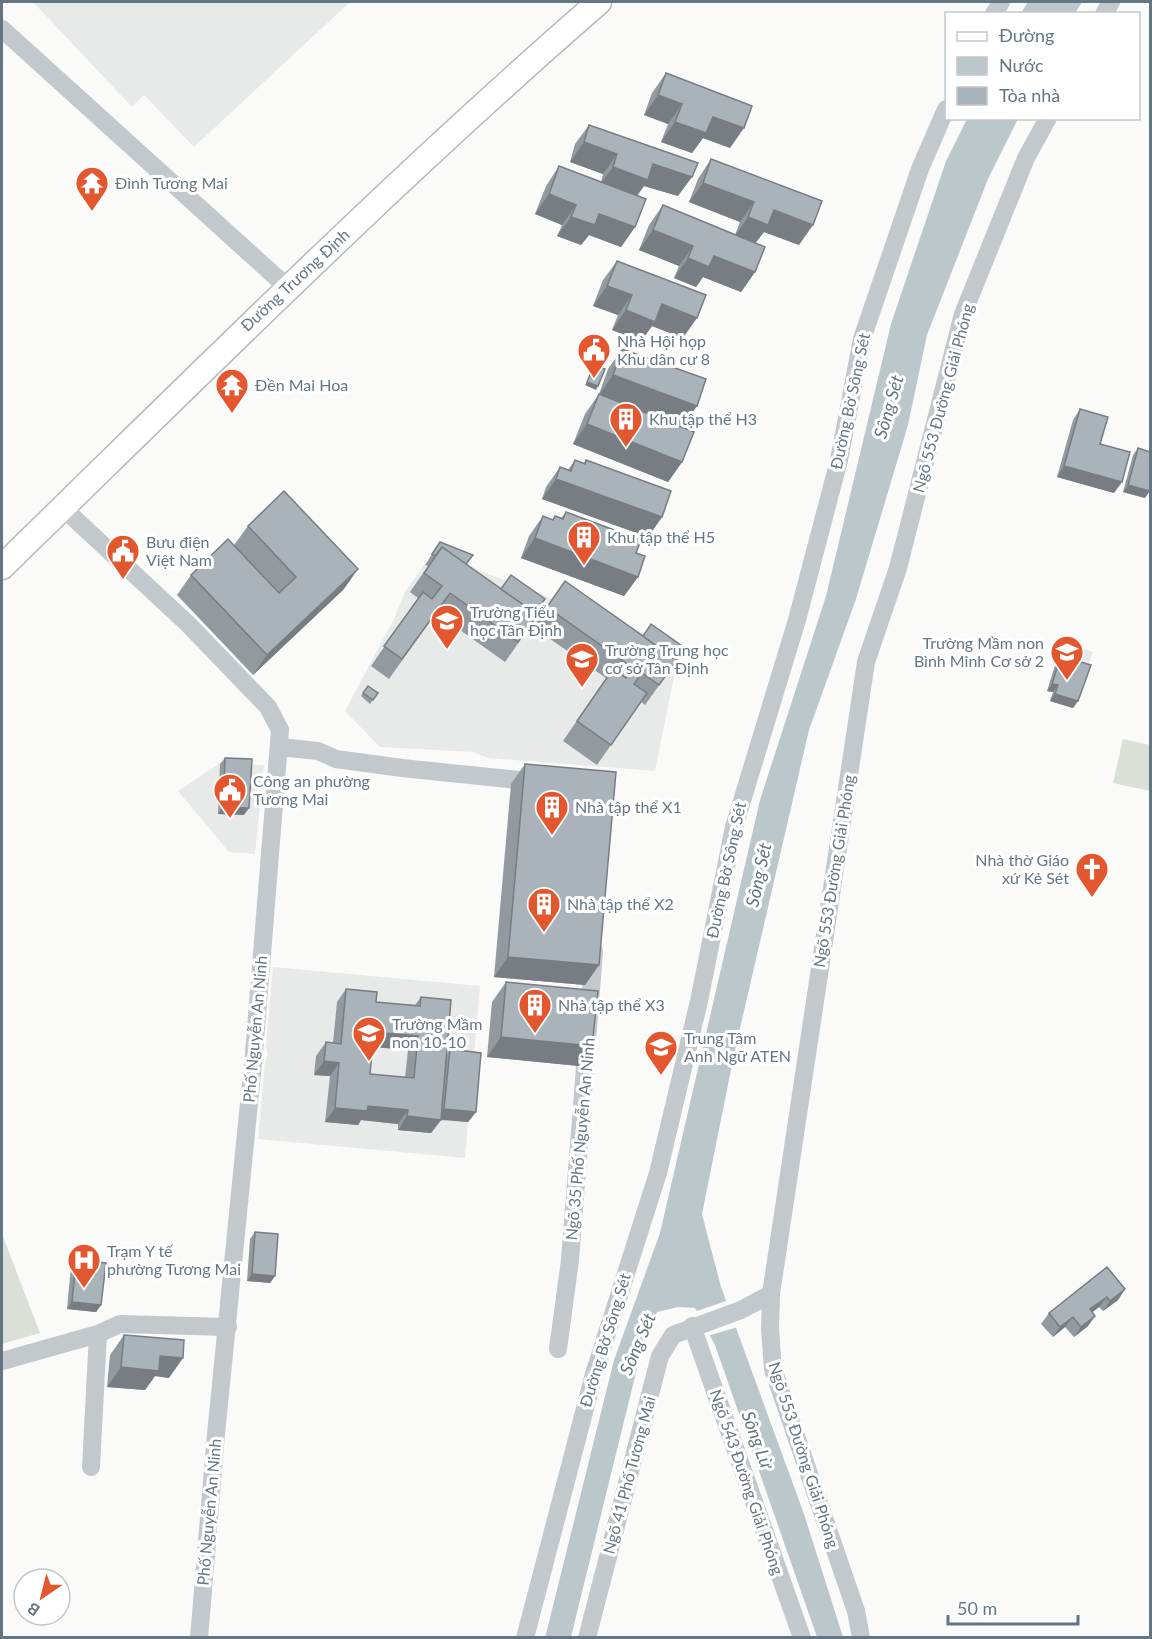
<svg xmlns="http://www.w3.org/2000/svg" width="1152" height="1639" viewBox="0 0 1152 1639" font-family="Lato,sans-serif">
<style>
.built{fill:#e8e9e9}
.green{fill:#dadfd7}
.water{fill:#bbc7cb}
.pier{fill:#fafaf8}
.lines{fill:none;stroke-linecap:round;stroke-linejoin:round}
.major-casing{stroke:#b5babe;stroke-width:27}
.minor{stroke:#c3c8cc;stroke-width:18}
.major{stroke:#fff;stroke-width:24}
.wall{fill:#929a9f;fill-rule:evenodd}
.shaded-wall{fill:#777d82}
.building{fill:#aab3b9;stroke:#777d82;stroke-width:1.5;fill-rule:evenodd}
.labels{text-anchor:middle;stroke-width:6;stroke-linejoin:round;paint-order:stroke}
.poi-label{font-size:16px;fill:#657683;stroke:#fff;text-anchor:start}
.street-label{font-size:16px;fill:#657683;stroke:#fff}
.water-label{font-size:18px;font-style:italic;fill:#60757c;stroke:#fff}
</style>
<rect width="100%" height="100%" fill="#fafaf8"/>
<g class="built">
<path d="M33 2H350L194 147 144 95 132 107Z"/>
<path d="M433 553 680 647 655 771 488 758 473 752 380 747 345 711 393 621 406 590Z"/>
<path d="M1062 642 1093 652 1073 708 1050 701 1053 692 1048 691Z"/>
<path d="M220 763 264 765 255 854 229 852 178 791Z"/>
<path d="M273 967 480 986 465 1158 258 1139 265 1061 268 1054 266 1046Z"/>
</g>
<g class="green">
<path d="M1123 739 1150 745V791L1113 783Z"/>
<path d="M2 1234 40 1333 2 1344Z"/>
</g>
<g class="water">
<path d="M1028 2H1082L1075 13H1021Z"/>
<path d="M967 119H1018L988 179 927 335 908 425 856 599 809 730 735 1050 702 1214 721 1287 804 1514 843 1637H817L715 1345 695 1308 678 1307 657 1312 641 1352 571 1637 545 1638 614 1360 660 1233 760 800 826 596 891 324 946 161Z"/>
</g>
<path class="pier" d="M729 1300 738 1327 707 1336 694 1312Z"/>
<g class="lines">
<defs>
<path id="major" d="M2 567C198 376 392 182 599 2"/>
</defs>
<use href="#major" class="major-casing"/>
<g class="minor">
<path d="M994 14 1001 2"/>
<path d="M1104 14 1111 2"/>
<path d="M2 29 287 287"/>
<path d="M63 508 188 624 268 707 280 730 254 1053 216 1434 199 1638"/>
<path d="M280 747 318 751 336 759 402 768 538 782"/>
<path d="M692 1326 802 1638"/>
<path d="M558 1349 570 1260 594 951"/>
<path d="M2 1361 98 1334 120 1324 228 1327"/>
<path d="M91 1467 98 1334"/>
<path d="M525 1638 594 1374 658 1173 699 1001 734 827 797 620 839 460 862 339 920 169 946 109"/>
<path d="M587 1638 660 1356 673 1335 741 1310 771 1294"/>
<path d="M861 1638 856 1611 773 1369 770 1329 771 1294 866 662 898 568 963 314 1026 158 1048 118"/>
</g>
<use href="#major" class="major"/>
</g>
<g class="wall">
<path d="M666 73 730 148 703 138 692 153 661 142 668 124 644 115 652 93Z"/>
<path d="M589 125 678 196 644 186 637 196 635 227 621 247 589 235 581 245 557 236 562 225 535 214 546 186 559 166 601 182 603 174 570 162 575 144Z"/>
<path d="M711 159 799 245 764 232 755 243V272L741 292 703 277 696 287 674 278 679 266 639 250 649 225 663 205 735 235 740 222 689 202 698 179Z"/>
<path d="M617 261 683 338 652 326 641 341 612 330 618 315 593 306 603 280Z"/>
<path d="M622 349 683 426 642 411 682 462 668 482 573 444 585 414 599 394 608 369Z"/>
<path d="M1080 409 1114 493 1057 477 1073 420Z"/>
<path d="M1138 448 1145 498 1123 492 1133 455Z"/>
<path d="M575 460 584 463 586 460 662 517 648 537 542 499 546 487 560 467 568 470Z"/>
<path d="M566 512 636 553 638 577 624 596 521 558 529 536 543 516 552 520 555 516 561 518Z"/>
<path d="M248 526 344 589 253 675 177 595 191 575 234 545Z"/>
<path d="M440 542 466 564 538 615 505 662 436 613 389 679 371 666 418 598 410 592 428 566 425 565Z"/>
<path d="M565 581 677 660 645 705 641 702 597 765 563 741 606 678 533 627Z"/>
<path d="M1063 649 1073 660 1078 701 1073 708 1050 701 1053 692 1047 691 1058 656Z"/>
<path d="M368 686 378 693 370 704 361 696Z"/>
<path d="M225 758 244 815 218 814 220 764Z"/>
<path d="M525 764 599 965 585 985 494 977 511 784Z"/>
<path d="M506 982 592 1046 579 1066 487 1057 492 1002Z"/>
<path d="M346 989 376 1002 415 1005 421 997 447 1054 450 1049 476 1112 468 1122 441 1120 431 1133 398 1130V1124L361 1120 358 1125 325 1122 330 1076 314 1075 316 1056 326 1042 333 1043 337 1002ZM372 1047 408 1050 405 1078 370 1074Z"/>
<path d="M255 1232 275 1276 270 1283 247 1281 250 1239Z"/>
<path d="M76 1260 101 1305 96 1312 67 1309 71 1267Z"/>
<path d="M1125 1289 1118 1300 1103 1311 1099 1307 1092 1312 1095 1316 1088 1326 1074 1337 1065 1327 1053 1337 1041 1324 1049 1313Z"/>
<path d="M124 1335 169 1378 155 1376 145 1390 107 1387 110 1355Z"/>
</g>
<g class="shaded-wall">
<path d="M658 95 682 104 668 124 644 115Z"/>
<path d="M713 117 744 128 730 148 703 138 692 153 661 142 675 122Z"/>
<path d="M584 142 617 154 603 174 570 162Z"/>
<path d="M653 164 692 177 678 196 644 186 634 199 599 186 613 167Z"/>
<path d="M703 183 754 202 740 222 689 202Z"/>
<path d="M549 194 576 205 562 225 535 214Z"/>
<path d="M774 210 813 225 799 245 764 232 754 245 734 237 748 217Z"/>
<path d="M599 214 635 227 621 247 589 235 581 245 557 236 571 217Z"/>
<path d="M653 230 693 246 679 266 639 250Z"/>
<path d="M714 256 755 272 741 292 703 277 696 287 674 278 688 258Z"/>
<path d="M607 286 632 295 618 315 593 306Z"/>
<path d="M662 304 697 318 683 338 652 326 641 341 612 330 626 310Z"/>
<path d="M613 375 697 406 683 426 599 395Z"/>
<path d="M587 382 598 386 596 390 585 385Z"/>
<path d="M587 424 682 462 668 482 573 444Z"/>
<path d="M1064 466 1122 482 1114 493 1057 477Z"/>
<path d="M556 479 662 517 648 537 542 499Z"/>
<path d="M1128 485 1150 491 1145 498 1123 492Z"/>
<path d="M535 538 638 577 624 596 521 558Z"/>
<path d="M358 569 344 589 253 675 267 655Z"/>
<path d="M1052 684 1058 685 1053 692 1047 691Z"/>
<path d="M1055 694 1078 701 1073 708 1050 701Z"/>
<path d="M223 807 249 808 244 815 218 814Z"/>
<path d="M508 957 599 965 585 985 494 977Z"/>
<path d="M374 1032 418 1036 408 1050 364 1046Z"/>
<path d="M501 1037 592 1046 579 1066 487 1057Z"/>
<path d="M324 1061 339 1063 330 1076 314 1075Z"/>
<path d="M368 1106 408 1110 398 1124 361 1120 358 1125 325 1122 335 1108Z"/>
<path d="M444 1109 476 1112 468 1122 437 1119Z"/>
<path d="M407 1116 441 1120 431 1133 398 1130Z"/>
<path d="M252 1274 275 1276 270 1283 247 1281Z"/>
<path d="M1125 1289 1118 1300 1103 1311 1110 1301Z"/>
<path d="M1107 1297 1099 1307 1083 1320 1090 1309Z"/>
<path d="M72 1302 101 1305 96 1312 67 1309Z"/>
<path d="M1095 1316 1088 1326 1074 1337 1081 1327Z"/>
<path d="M1073 1317 1065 1327 1053 1337 1060 1327Z"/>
<path d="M160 1356 183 1358 169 1378 155 1376 145 1390 107 1387 121 1367Z"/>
</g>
<g class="building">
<path d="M666 73 752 106 744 128 713 117 706 133 675 122 682 104 658 95Z"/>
<path d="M589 125 698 163 692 177 653 164 648 180 613 167 617 154 584 142Z"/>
<path d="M711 159 822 201 813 225 774 210 768 225 748 217 754 202 703 183Z"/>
<path d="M559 166 646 199 635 227 599 214 595 225 571 217 576 205 549 194Z"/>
<path d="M663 205 765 247 755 272 714 256 709 267 688 258 693 246 653 230Z"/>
<path d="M617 261 706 295 697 318 662 304 655 322 626 310 632 295 607 286Z"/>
<path d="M622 349 706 379 697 406 613 375Z"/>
<path d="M594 365 605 369 598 386 587 382Z"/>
<path d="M599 394 694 432 682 462 587 424Z"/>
<path d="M1080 409 1108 417 1100 444 1130 452 1122 482 1064 466Z"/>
<path d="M1138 448 1150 452V491L1128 485Z"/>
<path d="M575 460 585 464 586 460 671 491 662 517 556 479 560 467 571 471Z"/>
<path d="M284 491 358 569 267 655 191 575 228 539 279 593 296 577 248 526Z"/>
<path d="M566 512 641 540 636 553 645 556 638 577 535 538 543 516 553 520 555 516 563 519Z"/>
<path d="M440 542 473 555 466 564 442 547 435 556 432 554Z"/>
<path d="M442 547 538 615 518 642 450 593 402 659 384 646 423 592 432 599 442 586 424 573Z"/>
<path d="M511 575 545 599 535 613 501 589Z"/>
<path d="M565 581 677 660 659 685 642 673 634 684 647 693 611 745 577 721 613 669 626 678 633 668 547 607Z"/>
<path d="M651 624 682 646 673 658 643 636Z"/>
<path d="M1063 649 1075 653 1073 660 1091 665 1078 701 1055 694 1058 685 1052 684Z"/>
<path d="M368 686 378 693 373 700 363 693Z"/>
<path d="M225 758 252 759 249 808 223 807Z"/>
<path d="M525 764 616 772 599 965 508 957Z"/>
<path d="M506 982 598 991 592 1046 501 1037Z"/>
<path d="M346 989 377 992 376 1002 420 1006 421 997 451 1000 441 1120 407 1116 408 1110 368 1106 367 1111 335 1108 339 1063 324 1061 326 1042 341 1044ZM374 1032 418 1036 414 1078 370 1074Z"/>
<path d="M450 1049 481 1053 476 1112 444 1109Z"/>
<path d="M255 1232 278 1234 275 1276 252 1274Z"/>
<path d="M76 1260 106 1263 101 1305 72 1302Z"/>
<path d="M1107 1267 1125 1289 1110 1301 1107 1297 1090 1309 1095 1316 1081 1327 1073 1317 1060 1327 1049 1313Z"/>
<path d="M124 1335 184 1340 183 1358 160 1356 159 1371 121 1367Z"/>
</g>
<defs>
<symbol id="temple-pin" viewBox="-11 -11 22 30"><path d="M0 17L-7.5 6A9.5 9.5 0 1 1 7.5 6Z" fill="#e4572e" stroke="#fff"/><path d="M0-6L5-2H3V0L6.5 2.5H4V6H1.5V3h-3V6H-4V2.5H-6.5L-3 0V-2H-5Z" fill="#fff"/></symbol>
<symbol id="civic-pin" viewBox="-11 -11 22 30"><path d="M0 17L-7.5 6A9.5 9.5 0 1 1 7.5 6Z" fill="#e4572e" stroke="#fff"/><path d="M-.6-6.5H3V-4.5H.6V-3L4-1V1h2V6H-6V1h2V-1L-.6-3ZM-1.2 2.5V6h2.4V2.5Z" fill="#fff"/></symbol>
<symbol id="building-pin" viewBox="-11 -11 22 30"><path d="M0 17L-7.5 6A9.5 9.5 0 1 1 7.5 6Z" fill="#e4572e" stroke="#fff"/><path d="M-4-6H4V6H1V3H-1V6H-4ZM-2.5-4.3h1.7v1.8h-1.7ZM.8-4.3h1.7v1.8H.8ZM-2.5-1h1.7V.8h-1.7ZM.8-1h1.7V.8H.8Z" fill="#fff"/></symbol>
<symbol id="school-pin" viewBox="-11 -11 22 30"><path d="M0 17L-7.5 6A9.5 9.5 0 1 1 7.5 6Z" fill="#e4572e" stroke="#fff"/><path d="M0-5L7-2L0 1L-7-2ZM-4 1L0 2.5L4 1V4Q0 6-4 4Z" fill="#fff"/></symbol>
<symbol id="church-pin" viewBox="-11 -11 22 30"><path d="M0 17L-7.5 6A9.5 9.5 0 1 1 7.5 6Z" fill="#e4572e" stroke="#fff"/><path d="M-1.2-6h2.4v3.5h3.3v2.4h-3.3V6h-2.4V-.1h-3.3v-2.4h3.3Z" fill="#fff"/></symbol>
<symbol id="hospital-pin" viewBox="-11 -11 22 30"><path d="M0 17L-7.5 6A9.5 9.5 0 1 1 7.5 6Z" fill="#e4572e" stroke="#fff"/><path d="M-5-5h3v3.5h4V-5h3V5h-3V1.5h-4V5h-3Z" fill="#fff"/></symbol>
</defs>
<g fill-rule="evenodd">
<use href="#temple-pin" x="73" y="164" width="38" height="52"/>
<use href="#civic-pin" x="575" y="331" width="38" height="52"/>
<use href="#temple-pin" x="213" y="366" width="38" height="52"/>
<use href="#building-pin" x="607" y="400" width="38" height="52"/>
<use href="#building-pin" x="565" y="518" width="38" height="52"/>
<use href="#civic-pin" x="104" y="532" width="38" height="52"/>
<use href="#school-pin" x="428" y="602" width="38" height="52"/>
<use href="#school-pin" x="1048" y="633" width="38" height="52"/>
<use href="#school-pin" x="563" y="640" width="38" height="52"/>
<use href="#civic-pin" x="211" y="771" width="38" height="52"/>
<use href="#building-pin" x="533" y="788" width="38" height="52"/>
<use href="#church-pin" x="1073" y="850" width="38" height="52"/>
<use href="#building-pin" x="525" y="885" width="38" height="52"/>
<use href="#building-pin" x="516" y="986" width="38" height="52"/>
<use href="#school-pin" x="350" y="1014" width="38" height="52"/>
<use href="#school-pin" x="642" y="1028" width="38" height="52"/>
<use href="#hospital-pin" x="65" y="1241" width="38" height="52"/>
</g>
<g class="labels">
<g class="poi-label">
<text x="115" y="189">Đình Tương Mai</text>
<text x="617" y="347">Nhà Hội họp<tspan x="617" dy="18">Khu dân cư 8</tspan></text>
<text x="255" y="391">Đền Mai Hoa</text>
<text x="649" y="425">Khu tập thể H3</text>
<text x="607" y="543">Khu tập thể H5</text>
<text x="146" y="548">Bưu điện<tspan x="146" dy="18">Việt Nam</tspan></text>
<text x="470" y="618">Trường Tiểu<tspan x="470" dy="18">học Tân Định</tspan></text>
<text x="1044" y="649" text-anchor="end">Trường Mầm non<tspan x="1044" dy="18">Bình Minh Cơ sở 2</tspan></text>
<text x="605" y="656">Trường Trung học<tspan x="605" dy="18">cơ sở Tân Định</tspan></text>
<text x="253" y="787">Công an phường<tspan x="253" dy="18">Tương Mai</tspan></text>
<text x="575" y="813">Nhà tập thể X1</text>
<text x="1069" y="866" text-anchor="end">Nhà thờ Giáo<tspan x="1069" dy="18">xứ Kẻ Sét</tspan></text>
<text x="567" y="910">Nhà tập thể X2</text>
<text x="558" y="1011">Nhà tập thể X3</text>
<text x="392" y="1030">Trường Mầm<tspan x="392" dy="18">non 10-10</tspan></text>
<text x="684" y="1044">Trung Tâm<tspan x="684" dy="18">Anh Ngữ ATEN</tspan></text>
<text x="107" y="1257">Trạm Y tế<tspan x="107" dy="18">phường Tương Mai</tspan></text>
</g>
<g class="street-label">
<text transform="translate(295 280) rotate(-43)" y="6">Đường Trương Định</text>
<text transform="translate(943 398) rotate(-75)" y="6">Ngõ 553 Đường Giải Phóng</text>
<text transform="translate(850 401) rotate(-78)" y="6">Đường Bờ Sông Sét</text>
<text transform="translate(726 870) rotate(-78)" y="6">Đường Bờ Sông Sét</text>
<text transform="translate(834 871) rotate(-81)" y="6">Ngõ 553 Đường Giải Phóng</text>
<text transform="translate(255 1029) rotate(-85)" y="6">Phố Nguyễn An Ninh</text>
<text transform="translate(580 1139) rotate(-85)" y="6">Ngõ 35 Phố Nguyễn An Ninh</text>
<text transform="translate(605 1340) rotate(-73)" y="6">Đường Bờ Sông Sét</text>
<text transform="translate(804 1455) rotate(72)" y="6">Ngõ 553 Đường Giải Phóng</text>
<text transform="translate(629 1475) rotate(-75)" y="6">Ngõ 41 Phố Tương Mai</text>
<text transform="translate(747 1482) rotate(71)" y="6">Ngõ 543 Đường Giải Phóng</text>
<text transform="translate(209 1512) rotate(-85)" y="6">Phố Nguyễn An Ninh</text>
</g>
<g class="water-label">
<text transform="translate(889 407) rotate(-74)" y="6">Sông Sét</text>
<text transform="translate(759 875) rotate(-78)" y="6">Sông Sét</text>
<text transform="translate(638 1344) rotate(-67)" y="6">Sông Sét</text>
<text transform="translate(757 1440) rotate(70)" y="6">Sông Lừ</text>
</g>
</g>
<rect width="1152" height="1639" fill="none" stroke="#657683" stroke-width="6"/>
<rect x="945" y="12" width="195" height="108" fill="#ffffff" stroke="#c1c8cd" stroke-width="1.5"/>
<rect x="957" y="32" width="30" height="9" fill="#ffffff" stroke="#c1c8cd" stroke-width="1.5"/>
<text x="999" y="42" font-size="18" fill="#657683">Đường</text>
<rect x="957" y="57" width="30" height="18" fill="#bbc7cb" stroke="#c1c8cd" stroke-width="1.5"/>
<text x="999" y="72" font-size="18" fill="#657683">Nước</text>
<rect x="957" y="87" width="30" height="18" fill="#aab3b9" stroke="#c1c8cd" stroke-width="1.5"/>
<text x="999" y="102" font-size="18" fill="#657683">Tòa nhà</text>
<g transform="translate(42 1597) rotate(215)"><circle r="28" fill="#ffffff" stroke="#c1c8cd" stroke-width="1.5"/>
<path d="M0-4.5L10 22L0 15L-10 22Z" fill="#e4572e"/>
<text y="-9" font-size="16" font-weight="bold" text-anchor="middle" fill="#657683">B</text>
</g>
<path d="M948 1615v9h130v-9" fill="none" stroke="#657683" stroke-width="3"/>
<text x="957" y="1615" font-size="18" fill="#657683" stroke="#ffffff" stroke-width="4.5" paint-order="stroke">50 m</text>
</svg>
